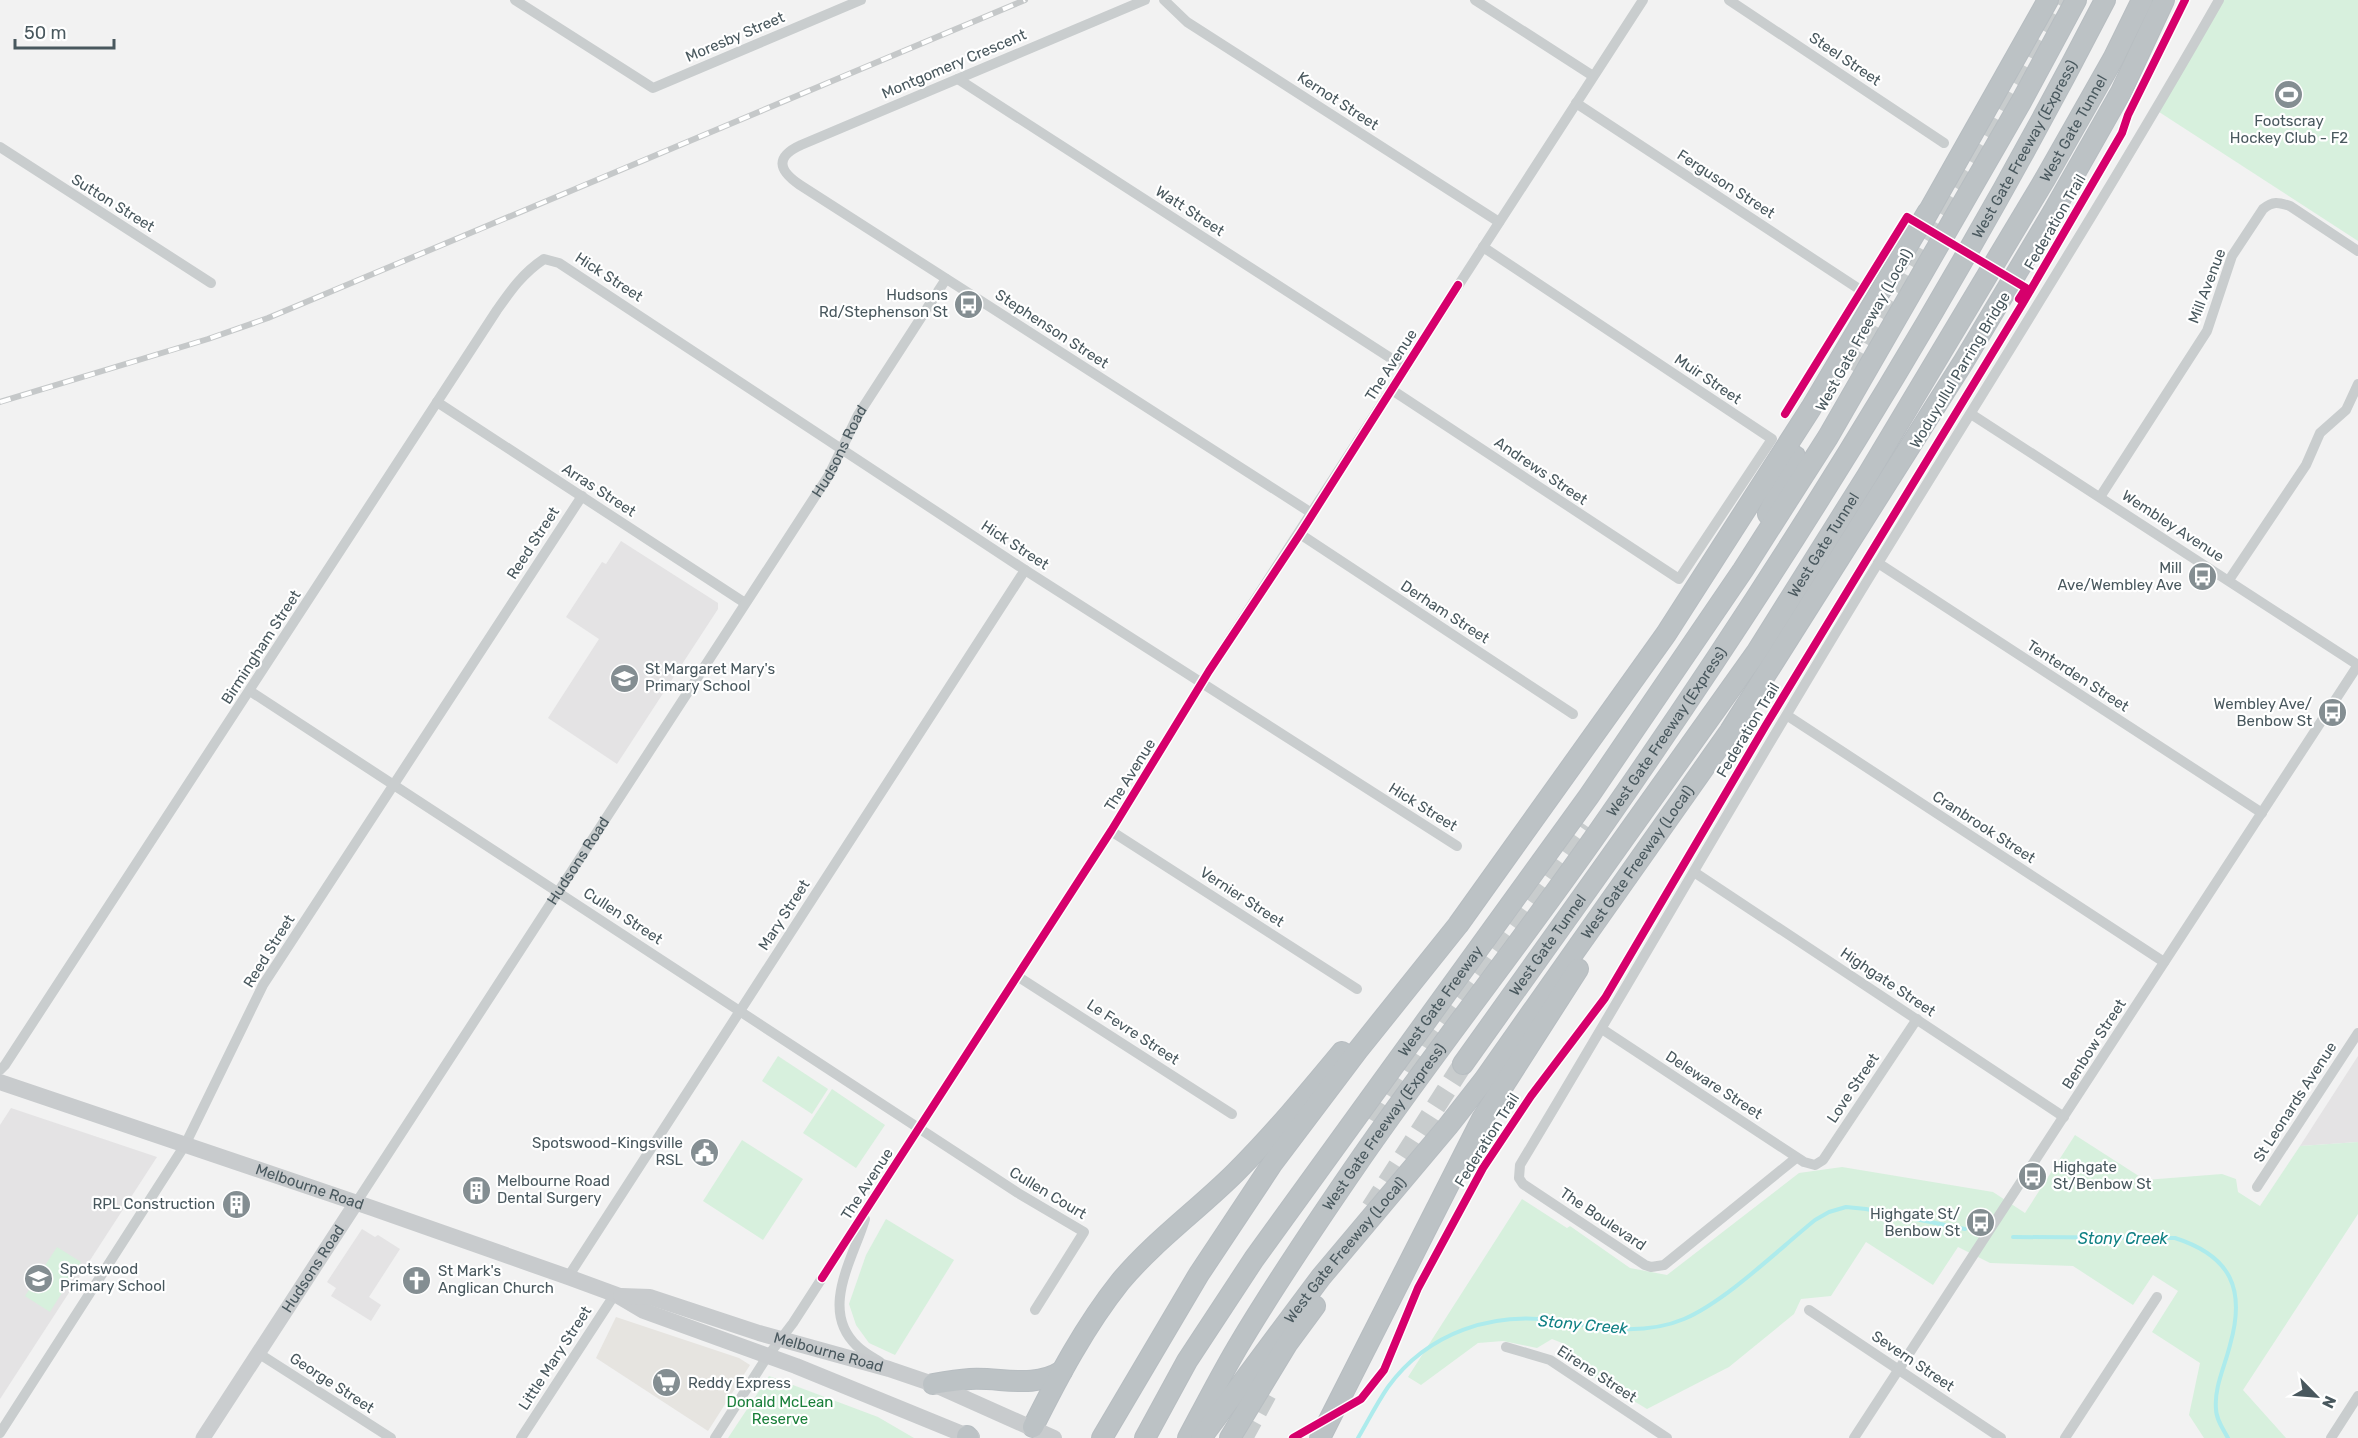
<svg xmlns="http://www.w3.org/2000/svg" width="2358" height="1438" viewBox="0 0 2358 1438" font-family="Rubik,sans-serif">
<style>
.commercial{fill:#e6e4e0}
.education{fill:#e4e3e4}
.green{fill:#d7f0dd}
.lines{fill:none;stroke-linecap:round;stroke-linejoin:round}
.stream{stroke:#adebec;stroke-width:4}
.highway-tunnel{stroke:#c8cccd;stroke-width:20;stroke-dasharray:20 10;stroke-linecap:butt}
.highway-casing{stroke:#b7bdc1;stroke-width:22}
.street{stroke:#c9cdce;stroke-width:10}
.secondary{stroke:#cacdcf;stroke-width:15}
.primary{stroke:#c8cbcd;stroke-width:16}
.highway{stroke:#bcc2c5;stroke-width:20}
.rail-casing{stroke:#c5c8c9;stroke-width:6}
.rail{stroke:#fff;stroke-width:4;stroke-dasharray:11;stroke-linecap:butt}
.cycleway-casing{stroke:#fff;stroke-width:11}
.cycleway{stroke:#d6006c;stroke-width:8}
.labels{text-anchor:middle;stroke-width:4.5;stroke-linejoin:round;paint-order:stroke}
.street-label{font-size:15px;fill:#49585e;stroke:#fff}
.poi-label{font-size:15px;fill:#49585e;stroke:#fff;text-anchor:end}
.park-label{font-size:15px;fill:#1a7f3a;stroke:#fff}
.water-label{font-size:16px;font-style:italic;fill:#108084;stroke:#fff}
</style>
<rect width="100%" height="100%" fill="#f2f2f2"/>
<path class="commercial" d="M616 1317 739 1358 750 1365 708 1431 596 1358Z"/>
<g class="education">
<path d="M621 541 718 603V609L617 764 548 718 599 639 566 617 602 562 606 564Z"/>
<path d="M2358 1056V1142L2300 1146Z"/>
<path d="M11 1108 157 1157 0 1399V1125Z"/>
<path d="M362 1229 375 1237 378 1235 400 1249 369 1297 381 1305 371 1321 331 1296 336 1288 327 1282Z"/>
</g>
<g class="green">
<path d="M2219 0H2358V241L2156 110Z"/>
<path d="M778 1056 828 1089 812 1114 762 1081Z"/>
<path d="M832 1089 885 1125 856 1168 803 1133Z"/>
<path d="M2075 1135 2145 1180 2222 1174 2236 1179 2238 1192 2260 1206 2300 1146 2358 1142V1214L2243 1390 2286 1438H2204L2189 1415 2200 1363 2152 1332 2178 1291 2153 1275 2133 1305 2073 1266 1990 1263 1958 1247 1933 1285 1866 1242 1831 1296 1801 1299 1794 1314 1729 1367 1647 1409 1574 1365 1562 1343 1552 1339 1537 1348 1503 1341 1478 1343 1421 1385 1408 1377 1522 1199 1567 1228 1570 1226 1630 1268 1667 1275 1799 1173 1842 1167 1993 1192 2025 1213Z"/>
<path d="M742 1140 803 1179 763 1240 703 1201Z"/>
<path d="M886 1219 954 1260 895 1355 869 1343 856 1325 849 1304 866 1255Z"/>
<path d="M57 1247 81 1262 50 1312 25 1296Z"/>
<path d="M769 1376 878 1417 914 1438H728Z"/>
</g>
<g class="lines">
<g class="stream">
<path d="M2013 1237 2175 1238C2231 1256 2246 1289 2230 1345 2225 1366 2214 1387 2216 1409 2216 1419 2223 1429 2228 1438"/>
<path d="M1358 1438C1368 1421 1377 1403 1388 1387 1428 1332 1493 1311 1558 1321 1599 1328 1644 1336 1684 1319 1726 1301 1778 1250 1815 1220L1829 1212 1846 1207 1866 1209 1965 1229"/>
</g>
<g class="highway-tunnel">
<path d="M1855 372 1992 132 2064 0"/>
<path d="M1376 1123 1432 1032 1581 822"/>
<path d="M1371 1208 1463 1064"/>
<path d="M1243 1438 1270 1388"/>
</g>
<defs>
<g id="highway">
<path d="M1921 225 2048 0"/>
<path d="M1768 514 1795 456"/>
<path id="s5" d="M1463 1064 1756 653 1867 476 2045 179 2113 59 2142 0"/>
<path d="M933 1384C945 1382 957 1380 970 1379 1001 1377 1033 1389 1062 1371"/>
<path d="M1033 1427C1058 1377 1085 1326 1120 1282 1154 1241 1199 1209 1236 1172 1274 1134 1308 1093 1342 1052"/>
<path d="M967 1436 969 1438"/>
<path d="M1102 1438 1199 1274 1272 1164 1358 1050 1458 925 1666 634 1811 408 1927 213"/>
<path id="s6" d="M1145 1438 1187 1361 1254 1259 1589 796 1743 570 1828 437 2021 102 2076 0"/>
<path id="s7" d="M1188 1438C1204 1408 1220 1377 1237 1348 1275 1284 1317 1222 1359 1161 1437 1048 1523 940 1601 828 1786 563 1957 287 2105 0"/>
<path id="s8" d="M1201 1438 1321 1277 1448 1126 1484 1080 1730 731 1964 361 2053 212 2121 92 2164 0"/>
<path d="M1230 1438 1287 1344 1315 1306"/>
<path d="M1320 1438 1482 1119 1578 969"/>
</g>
</defs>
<use href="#highway" class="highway-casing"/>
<g class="street">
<path d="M515 0 653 88 861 0"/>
<path d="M1145 0 801 145C775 157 778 170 800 185L1313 514"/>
<path d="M1164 0 1187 22 1499 222"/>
<path d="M1475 0 1593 76"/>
<path d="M1729 0 1944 143"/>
<path d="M958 79 1406 368"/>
<path d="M1576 103 1859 289"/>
<path d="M0 147 211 283"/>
<path d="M1392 390 1679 579 1772 439 1483 247"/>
<path d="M437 402 745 603"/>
<path d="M1971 414 2358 665"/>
<path d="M2100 497 2207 331 2232 256 2263 209C2273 201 2278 202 2290 206L2358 251"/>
<path d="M1300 534 1573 714"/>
<path d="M1878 563 2262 813"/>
<path d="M2229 580 2306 465 2320 433 2346 410 2358 384"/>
<path d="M250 691 1018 1193 1084 1232 1035 1310"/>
<path d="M1788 716 2164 962"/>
<path d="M1111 831 1357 989"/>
<path d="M1694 872 2064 1117"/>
<path d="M1017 976 1232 1114"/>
<path d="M1602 1029 1804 1162 1815 1165 1823 1160 1917 1019"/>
<path d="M0 1070 5 1065 497 310C511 290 523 273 544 259L559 263 1025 570 1457 846"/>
<path d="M1796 1158 1664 1265 1651 1267 1645 1265 1523 1184 1519 1178 1520 1165C1641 964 1757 760 1880 560 1994 374 2111 190 2219 0"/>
<path d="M2257 1187 2358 1033"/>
<path id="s1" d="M356 1203 829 475 858 415 946 279"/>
<path d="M865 1219C853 1259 819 1310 857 1346 863 1352 872 1357 880 1362"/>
<path d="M568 1277 1025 570"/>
<path d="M1809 1310 2001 1438"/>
<path d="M1506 1347 1550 1360 1667 1438"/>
<path d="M258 1353 391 1438"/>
<path d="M0 1433 185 1145 263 985 582 496"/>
<path d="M521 1438 615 1294"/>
<path d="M715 1438 767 1357 793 1323 1111 831 1209 671 1643 0"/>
<path d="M1854 1438 2358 665"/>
<path d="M2065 1438 2157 1297"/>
<path d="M2331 1438 2358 1396"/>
</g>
<path class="secondary" id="s2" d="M203 1438 356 1203"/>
<g class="primary">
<path id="s3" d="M0 1082 372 1208 568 1277 617 1295 644 1311 796 1366 972 1438"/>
<path id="s4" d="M621 1296 650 1297 759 1333 889 1369 933 1384 1054 1438"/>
</g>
<use href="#highway" class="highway"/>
<defs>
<path id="rail" d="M0 402 208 339 268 318 1025 0"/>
</defs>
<use href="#rail" class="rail-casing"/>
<use href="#rail" class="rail"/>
<defs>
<g id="cycleway">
<path d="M1785 414 1907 217 2026 288 2019 299"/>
<path d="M822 1278 1111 831 1209 671 1300 534 1458 285"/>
<path d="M1293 1438 1361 1399 1384 1370 1418 1288 1483 1168 1531 1096 1605 998 1766 725 2023 303 2122 133 2128 115 2185 0"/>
</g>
</defs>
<use href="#cycleway" class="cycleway-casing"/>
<use href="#cycleway" class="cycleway"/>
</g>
<defs>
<symbol id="stadium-disc" viewBox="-11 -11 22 22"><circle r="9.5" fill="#848e92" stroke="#fff"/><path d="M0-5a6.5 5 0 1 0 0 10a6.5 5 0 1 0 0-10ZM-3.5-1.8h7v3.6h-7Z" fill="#fff"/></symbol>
<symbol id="bus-disc" viewBox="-11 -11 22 22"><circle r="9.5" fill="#848e92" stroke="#fff"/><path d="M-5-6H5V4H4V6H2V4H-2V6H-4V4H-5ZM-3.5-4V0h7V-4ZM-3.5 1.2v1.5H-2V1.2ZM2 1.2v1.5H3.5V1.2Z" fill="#fff"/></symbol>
<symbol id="school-disc" viewBox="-11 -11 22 22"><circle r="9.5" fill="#848e92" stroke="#fff"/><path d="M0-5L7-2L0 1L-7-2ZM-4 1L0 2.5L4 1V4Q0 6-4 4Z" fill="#fff"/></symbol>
<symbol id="civic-disc" viewBox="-11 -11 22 22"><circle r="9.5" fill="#848e92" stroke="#fff"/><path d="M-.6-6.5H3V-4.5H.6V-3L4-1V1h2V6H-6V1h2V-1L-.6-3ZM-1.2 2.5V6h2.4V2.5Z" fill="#fff"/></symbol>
<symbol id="building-disc" viewBox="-11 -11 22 22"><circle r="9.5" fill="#848e92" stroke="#fff"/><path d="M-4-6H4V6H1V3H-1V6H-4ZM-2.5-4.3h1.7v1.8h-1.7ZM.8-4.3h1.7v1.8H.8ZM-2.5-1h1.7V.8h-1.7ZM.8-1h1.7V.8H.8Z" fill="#fff"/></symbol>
<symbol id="church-disc" viewBox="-11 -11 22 22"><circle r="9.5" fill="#848e92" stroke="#fff"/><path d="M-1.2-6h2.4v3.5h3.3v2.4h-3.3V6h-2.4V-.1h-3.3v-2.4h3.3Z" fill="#fff"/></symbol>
<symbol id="supermarket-disc" viewBox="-11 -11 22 22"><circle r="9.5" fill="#848e92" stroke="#fff"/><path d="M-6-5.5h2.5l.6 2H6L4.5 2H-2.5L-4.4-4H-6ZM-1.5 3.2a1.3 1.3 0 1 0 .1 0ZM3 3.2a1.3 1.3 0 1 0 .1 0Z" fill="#fff"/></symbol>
</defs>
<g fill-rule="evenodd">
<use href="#stadium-disc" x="2272" y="78" width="33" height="33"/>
<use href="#bus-disc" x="952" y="288" width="33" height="33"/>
<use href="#bus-disc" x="2186" y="560" width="33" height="33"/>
<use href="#school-disc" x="608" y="662" width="33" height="33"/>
<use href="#bus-disc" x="2316" y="696" width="33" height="33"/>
<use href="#civic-disc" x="688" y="1136" width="33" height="33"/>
<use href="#bus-disc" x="2016" y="1160" width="33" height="33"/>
<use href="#building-disc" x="460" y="1174" width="33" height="33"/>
<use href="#building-disc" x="220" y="1188" width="33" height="33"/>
<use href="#bus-disc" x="1964" y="1206" width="33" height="33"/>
<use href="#school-disc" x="22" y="1262" width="33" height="33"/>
<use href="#church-disc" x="400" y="1264" width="33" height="33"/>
<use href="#supermarket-disc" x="650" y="1366" width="33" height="33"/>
</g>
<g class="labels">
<g class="street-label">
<text transform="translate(735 37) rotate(-23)" y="5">Moresby Street</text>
<text transform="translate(1845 59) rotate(34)" y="5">Steel Street</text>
<text transform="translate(954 64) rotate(-23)" y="5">Montgomery Crescent</text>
<text transform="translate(1338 101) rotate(33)" y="5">Kernot Street</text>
<text dy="5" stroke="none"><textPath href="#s5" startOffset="1118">West Gate Tunnel</textPath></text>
<text dy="5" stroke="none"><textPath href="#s7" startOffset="1538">West Gate Freeway (Express)</textPath></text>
<text transform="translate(1726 184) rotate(33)" y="5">Ferguson Street</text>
<text transform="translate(113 203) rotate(32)" y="5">Sutton Street</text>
<text transform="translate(1190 211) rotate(33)" y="5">Watt Street</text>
<text transform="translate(2055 222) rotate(-60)" y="5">Federation Trail</text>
<text transform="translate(609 277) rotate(33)" y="5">Hick Street</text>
<text transform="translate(2207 286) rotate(-69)" y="5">Mill Avenue</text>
<text transform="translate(1052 329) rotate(33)" y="5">Stephenson Street</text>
<text transform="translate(1864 330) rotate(-61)" y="5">West Gate Freeway (Local)</text>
<text transform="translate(1391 365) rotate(-57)" y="5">The Avenue</text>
<text transform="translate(1960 370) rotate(-59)" y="5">Woduyullul Parring Bridge</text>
<text transform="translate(1708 379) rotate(34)" y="5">Muir Street</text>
<text dy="5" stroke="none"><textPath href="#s1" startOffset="894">Hudsons Road</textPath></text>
<text transform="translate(1541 471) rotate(34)" y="5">Andrews Street</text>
<text transform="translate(599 490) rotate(33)" y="5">Arras Street</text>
<text transform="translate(2173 526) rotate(33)" y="5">Wembley Avenue</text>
<text transform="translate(533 543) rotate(-57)" y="5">Reed Street</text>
<text transform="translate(1015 545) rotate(33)" y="5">Hick Street</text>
<text dy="5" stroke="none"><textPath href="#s5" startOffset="632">West Gate Tunnel</textPath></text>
<text transform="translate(1445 612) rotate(33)" y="5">Derham Street</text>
<text transform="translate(261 647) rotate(-57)" y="5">Birmingham Street</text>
<text transform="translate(2078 676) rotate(33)" y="5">Tenterden Street</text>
<text transform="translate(1748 730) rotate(-59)" y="5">Federation Trail</text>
<text dy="5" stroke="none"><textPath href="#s7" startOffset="854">West Gate Freeway (Express)</textPath></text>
<text transform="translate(1130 775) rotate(-58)" y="5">The Avenue</text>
<text transform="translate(1423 807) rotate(32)" y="5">Hick Street</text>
<text transform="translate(1984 827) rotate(33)" y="5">Cranbrook Street</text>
<text dy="5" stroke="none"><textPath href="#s1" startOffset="408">Hudsons Road</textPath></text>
<text dy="5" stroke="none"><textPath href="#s8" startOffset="723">West Gate Freeway (Local)</textPath></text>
<text transform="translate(1242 897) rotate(33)" y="5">Vernier Street</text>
<text transform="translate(784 915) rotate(-57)" y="5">Mary Street</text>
<text transform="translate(623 916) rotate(33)" y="5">Cullen Street</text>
<text dy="5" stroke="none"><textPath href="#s5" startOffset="146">West Gate Tunnel</textPath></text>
<text transform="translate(269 951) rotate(-58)" y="5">Reed Street</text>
<text transform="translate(1888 982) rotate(34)" y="5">Highgate Street</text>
<text dy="5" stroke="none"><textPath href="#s6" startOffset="528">West Gate Freeway</textPath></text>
<text transform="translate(1133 1032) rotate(33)" y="5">Le Fevre Street</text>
<text transform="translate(2094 1044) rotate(-57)" y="5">Benbow Street</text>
<text transform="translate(1714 1085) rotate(33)" y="5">Deleware Street</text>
<text transform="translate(1853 1088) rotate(-56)" y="5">Love Street</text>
<text transform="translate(2295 1102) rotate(-57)" y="5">St Leonards Avenue</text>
<text dy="5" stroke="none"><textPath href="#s7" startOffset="368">West Gate Freeway (Express)</textPath></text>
<text transform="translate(1487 1140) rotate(-58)" y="5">Federation Trail</text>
<text transform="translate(867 1184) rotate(-57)" y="5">The Avenue</text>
<text dy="5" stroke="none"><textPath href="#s3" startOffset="327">Melbourne Road</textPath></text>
<text transform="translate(1048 1193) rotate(31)" y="5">Cullen Court</text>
<text transform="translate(1603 1219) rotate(34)" y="5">The Boulevard</text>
<text dy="5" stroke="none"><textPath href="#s8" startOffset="237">West Gate Freeway (Local)</textPath></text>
<text dy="5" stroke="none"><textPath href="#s2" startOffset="202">Hudsons Road</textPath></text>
<text dy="5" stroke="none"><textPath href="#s4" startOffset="216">Melbourne Road</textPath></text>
<text transform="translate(555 1358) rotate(-57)" y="5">Little Mary Street</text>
<text transform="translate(1913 1361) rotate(34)" y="5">Severn Street</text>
<text transform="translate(1597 1374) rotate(33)" y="5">Eirene Street</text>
<text transform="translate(332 1383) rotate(33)" y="5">George Street</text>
</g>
<g class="poi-label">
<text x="2289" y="126" text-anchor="middle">Footscray<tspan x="2289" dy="17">Hockey Club - F2</tspan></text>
<text x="948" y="300">Hudsons<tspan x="948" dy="17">Rd/Stephenson St</tspan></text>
<text x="2182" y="573">Mill<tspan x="2182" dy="17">Ave/Wembley Ave</tspan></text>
<text x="645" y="674" text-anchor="start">St Margaret Mary's<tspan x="645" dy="17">Primary School</tspan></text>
<text x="2312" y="709">Wembley Ave/<tspan x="2312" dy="17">Benbow St</tspan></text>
<text x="683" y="1148">Spotswood-Kingsville<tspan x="683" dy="17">RSL</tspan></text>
<text x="2053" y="1172" text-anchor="start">Highgate<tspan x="2053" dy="17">St/Benbow St</tspan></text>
<text x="497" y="1186" text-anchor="start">Melbourne Road<tspan x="497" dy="17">Dental Surgery</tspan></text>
<text x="215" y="1209">RPL Construction</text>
<text x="1960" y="1219">Highgate St/<tspan x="1960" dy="17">Benbow St</tspan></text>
<text x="60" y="1274" text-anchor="start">Spotswood<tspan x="60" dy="17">Primary School</tspan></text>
<text x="438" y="1276" text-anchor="start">St Mark's<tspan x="438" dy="17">Anglican Church</tspan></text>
<text x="688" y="1388" text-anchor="start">Reddy Express</text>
</g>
<g class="park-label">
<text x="780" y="1407">Donald McLean<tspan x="780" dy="17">Reserve</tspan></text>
</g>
<g class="water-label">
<text x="2123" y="1244">Stony Creek</text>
<text transform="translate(1583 1324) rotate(5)" y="6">Stony Creek</text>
</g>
</g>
<g transform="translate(2316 1396) rotate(115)" stroke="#ffffff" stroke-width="4.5" paint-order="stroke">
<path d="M0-4.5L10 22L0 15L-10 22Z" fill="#49585e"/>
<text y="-9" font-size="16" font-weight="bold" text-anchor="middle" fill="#49585e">N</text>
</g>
<path d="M15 39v9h99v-9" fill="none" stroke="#49585e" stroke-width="3"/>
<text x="24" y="39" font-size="18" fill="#49585e" stroke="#ffffff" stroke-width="4.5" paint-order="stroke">50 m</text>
</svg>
